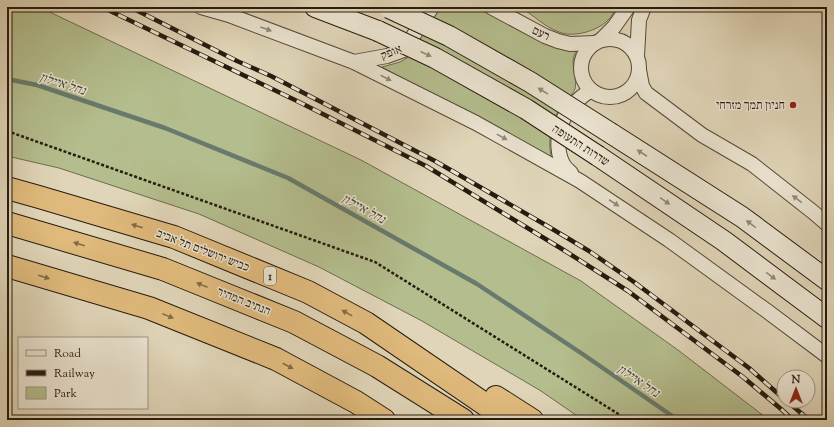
<svg xmlns="http://www.w3.org/2000/svg" width="834" height="427" viewBox="0 0 834 427" font-family="'Sorts Mill Goudy','Frank Ruhl Libre',serif">
<style>
.green{fill:#b4bd8d;stroke:#6d6c4e}
.lines{fill:none;stroke-linecap:round;stroke-linejoin:round}
.stream{stroke:#687a6d;stroke-width:4.5}
.street-casing{stroke:#544a38;stroke-width:16}
.secondary-casing{stroke:#261b0e;stroke-width:22}
.highway-casing{stroke:#261b0e;stroke-width:24}
.path{stroke:#261b0e;stroke-width:2.5;stroke-dasharray:3 2;stroke-linecap:butt}
.street{stroke:#ebe4d1;stroke-width:14}
.secondary{stroke:#ebe4d1;stroke-width:20}
.highway{stroke:#e0ba7c;stroke-width:22}
.rail-casing{stroke:#261b0e;stroke-width:4.5}
.rail{stroke:#ebe4d1;stroke-width:3;stroke-dasharray:9;stroke-linecap:butt}
.secondary-bridge-casing{stroke:#261b0e;stroke-width:22;stroke-linecap:butt}
.secondary-bridge{stroke:#ebe4d1;stroke-width:20}
.oneway{fill:#928a79}
.oneway2{fill:#836a45}
.poi-dot{fill:#8f2418;stroke:#ebe4d1;stroke-width:1.5}
.labels{text-anchor:middle;stroke-width:3;stroke-linejoin:round;paint-order:stroke}
.shield{fill:#ebe4d1;stroke:#615748;stroke-width:1}
.shield-label{font-size:11px;font-weight:bold;fill:#261b0e}
.street-label{font-size:12px;fill:#261b0e;stroke:#ebe4d1}
.poi-label{font-size:12px;fill:#261b0e;stroke:#ebe4d1;text-anchor:end}
.water-label{font-size:13px;font-style:italic;fill:#474a3e;stroke:#ebe4d1}
</style>
<rect width="100%" height="100%" fill="#e0d5b8"/>
<filter id="stains"><feTurbulence type="fractalNoise" baseFrequency=".005" numOctaves="4"/><feColorMatrix values="0 0 0 0 .2 0 0 0 0 .09 0 0 0 0 .02 0 0 0 .5 -.17"/></filter>
<radialGradient id="worn" r=".72"><stop offset=".6" stop-color="#630" stop-opacity="0"/><stop offset="1" stop-color="#630" stop-opacity=".3"/></radialGradient>
<g class="green">
<path d="M7 7H39L361 160 581 281 678 350 769 420H583L541 391 422 321 319 267 199 214 59 168 7 156Z"/>
<path d="M439 7H482L554 46 577 50C568 63 578 75 575 89 574 93 565 101 562 105 553 116 547 141 551 155 551 158 553 161 554 163L382 67 400 62 407 58Z"/>
<path d="M520 7H616C614 11 612 17 608 20 598 31 573 38 559 32 545 27 533 15 520 7Z"/>
</g>
<g class="lines">
<path class="stream" d="M7 79 37 85 165 128 288 178 477 284 584 355 678 420"/>
<defs>
<g id="street">
<path d="M201 7 229 15 354 62 476 123 580 181 669 240 767 311 827 356"/>
<path d="M491 7 545 36 558 41 570 44 595 43"/>
<circle cx="610" cy="68" r="29"/>
<path d="M602 39 614 27 628 7"/>
<path d="M637 56 639 20 644 7"/>
<path d="M354 62 387 56 404 50 432 7"/>
<path d="M639 70 642 86 646 93 702 135 752 164 813 212 827 224"/>
<path d="M571 173C569 171 565 168 563 164 555 149 558 128 566 114 572 104 582 96 591 90"/>
</g>
<g id="secondary">
<path d="M315 7 378 31"/>
<path d="M612 134 742 217 827 280"/>
<path d="M598 156 724 241 827 318"/>
</g>
<g id="highway">
<path d="M7 188 39 197 174 237 308 292 366 323 508 420"/>
<path d="M7 223 163 269 294 322 377 366 463 420"/>
<path d="M7 266 149 308 276 359 356 402 384 420"/>
<path d="M496 397 532 420"/>
</g>
</defs>
<use href="#street" class="street-casing"/>
<use href="#secondary" class="secondary-casing"/>
<use href="#highway" class="highway-casing"/>
<path class="path" d="M7 131 375 262 620 415 625 420"/>
<use href="#street" class="street"/>
<use href="#secondary" class="secondary"/>
<use href="#highway" class="highway"/>
<defs>
<g id="rail">
<path d="M102 7 295 100 426 166 562 249 628 291 743 377 781 409 793 420"/>
<path d="M130 7 237 61 271 76 435 161 549 227 589 251 634 282 749 368 784 399"/>
<path d="M787 401 809 420"/>
</g>
</defs>
<use href="#rail" class="rail-casing"/>
<use href="#rail" class="rail"/>
<defs>
<g id="secondary-bridge">
<path d="M389 8 449 36 530 82 612 134"/>
<path d="M378 31 435 58 526 109 598 156"/>
</g>
</defs>
<use href="#secondary-bridge" class="secondary-bridge-casing"/>
<use href="#secondary-bridge" class="secondary-bridge"/>
</g>
<defs><path id="oneway-solid" d="M-6-.8H1V-3.2L6.5 0L1 3.2V.8H-6Z"/></defs>
<g class="oneway">
<use href="#oneway-solid" transform="translate(266 29) rotate(20)"/>
<use href="#oneway-solid" transform="translate(426 54) rotate(25)"/>
<use href="#oneway-solid" transform="translate(386 78) rotate(27)"/>
<use href="#oneway-solid" transform="translate(543 91) rotate(-148)"/>
<use href="#oneway-solid" transform="translate(502 137) rotate(29)"/>
<use href="#oneway-solid" transform="translate(642 153) rotate(-147)"/>
<use href="#oneway-solid" transform="translate(797 199) rotate(-142)"/>
<use href="#oneway-solid" transform="translate(665 201) rotate(34)"/>
<use href="#oneway-solid" transform="translate(614 203) rotate(33)"/>
<use href="#oneway-solid" transform="translate(751 224) rotate(-143)"/>
<use href="#oneway-solid" transform="translate(771 276) rotate(36)"/>
</g>
<g class="oneway2">
<use href="#oneway-solid" transform="translate(137 226) rotate(-163)"/>
<use href="#oneway-solid" transform="translate(79 244) rotate(-163)"/>
<use href="#oneway-solid" transform="translate(44 277) rotate(17)"/>
<use href="#oneway-solid" transform="translate(202 285) rotate(-158)"/>
<use href="#oneway-solid" transform="translate(347 313) rotate(-151)"/>
<use href="#oneway-solid" transform="translate(168 316) rotate(22)"/>
<use href="#oneway-solid" transform="translate(288 366) rotate(28)"/>
</g>
<circle class="poi-dot" cx="793" cy="105" r="4"/>
<g class="labels">
<rect class="shield" x="264" y="267" width="12" height="18" rx="3"/>
<g class="shield-label">
<text x="270" y="280">1</text>
</g>
<g class="street-label">
<text transform="translate(541 33) rotate(26)" y="4">רעם</text>
<text transform="translate(391 52) rotate(-22)" y="4">אופק</text>
<text transform="translate(581 145) rotate(33)" y="4">שדרות התעופה</text>
<text transform="translate(203 250) rotate(21)" y="4">כביש ירושלים תל אביב</text>
<text transform="translate(244 301) rotate(22)" y="4">הנתיב המהיר</text>
</g>
<g class="poi-label">
<text x="785" y="109">חניון תמך מזרחי</text>
</g>
<g class="water-label">
<text transform="translate(63 83) rotate(18)" y="5">נחל איילון</text>
<text transform="translate(364 208) rotate(29)" y="5">נחל איילון</text>
<text transform="translate(639 380) rotate(34)" y="5">נחל איילון</text>
</g>
</g>
<rect width="834" height="427" fill="none" stroke="#e0d5b8" stroke-width="24"/>
<rect x="8" y="8" width="818" height="411" fill="none" stroke="#261b0e" stroke-width="2"/>
<rect x="12" y="12" width="810" height="403" fill="none" stroke="#261b0e"/>
<rect x="18" y="337" width="130" height="72" fill="#ebe4d1" stroke="#9c9483"/>
<rect x="26" y="350" width="20" height="6" fill="#ebe4d1" stroke="#9c9483"/>
<text x="54" y="357" font-size="12" fill="#261b0e">Road</text>
<rect x="26" y="370" width="20" height="6" fill="#261b0e" stroke="#9c9483"/>
<text x="54" y="377" font-size="12" fill="#261b0e">Railway</text>
<rect x="26" y="387" width="20" height="12" fill="#b4bd8d" stroke="#9c9483"/>
<text x="54" y="397" font-size="12" fill="#261b0e">Park</text>
<g transform="translate(796 389)"><circle r="19" fill="#ebe4d1" stroke="#9c9483"/>
<path d="M0-3L7 15L0 10L-7 15Z" fill="#8f2418"/>
<text y="-6" font-size="11" font-weight="bold" text-anchor="middle" fill="#261b0e">N</text>
</g>
<rect width="100%" height="100%" filter="url(#stains)"/>
<rect width="100%" height="100%" fill="url(#worn)"/>
</svg>
